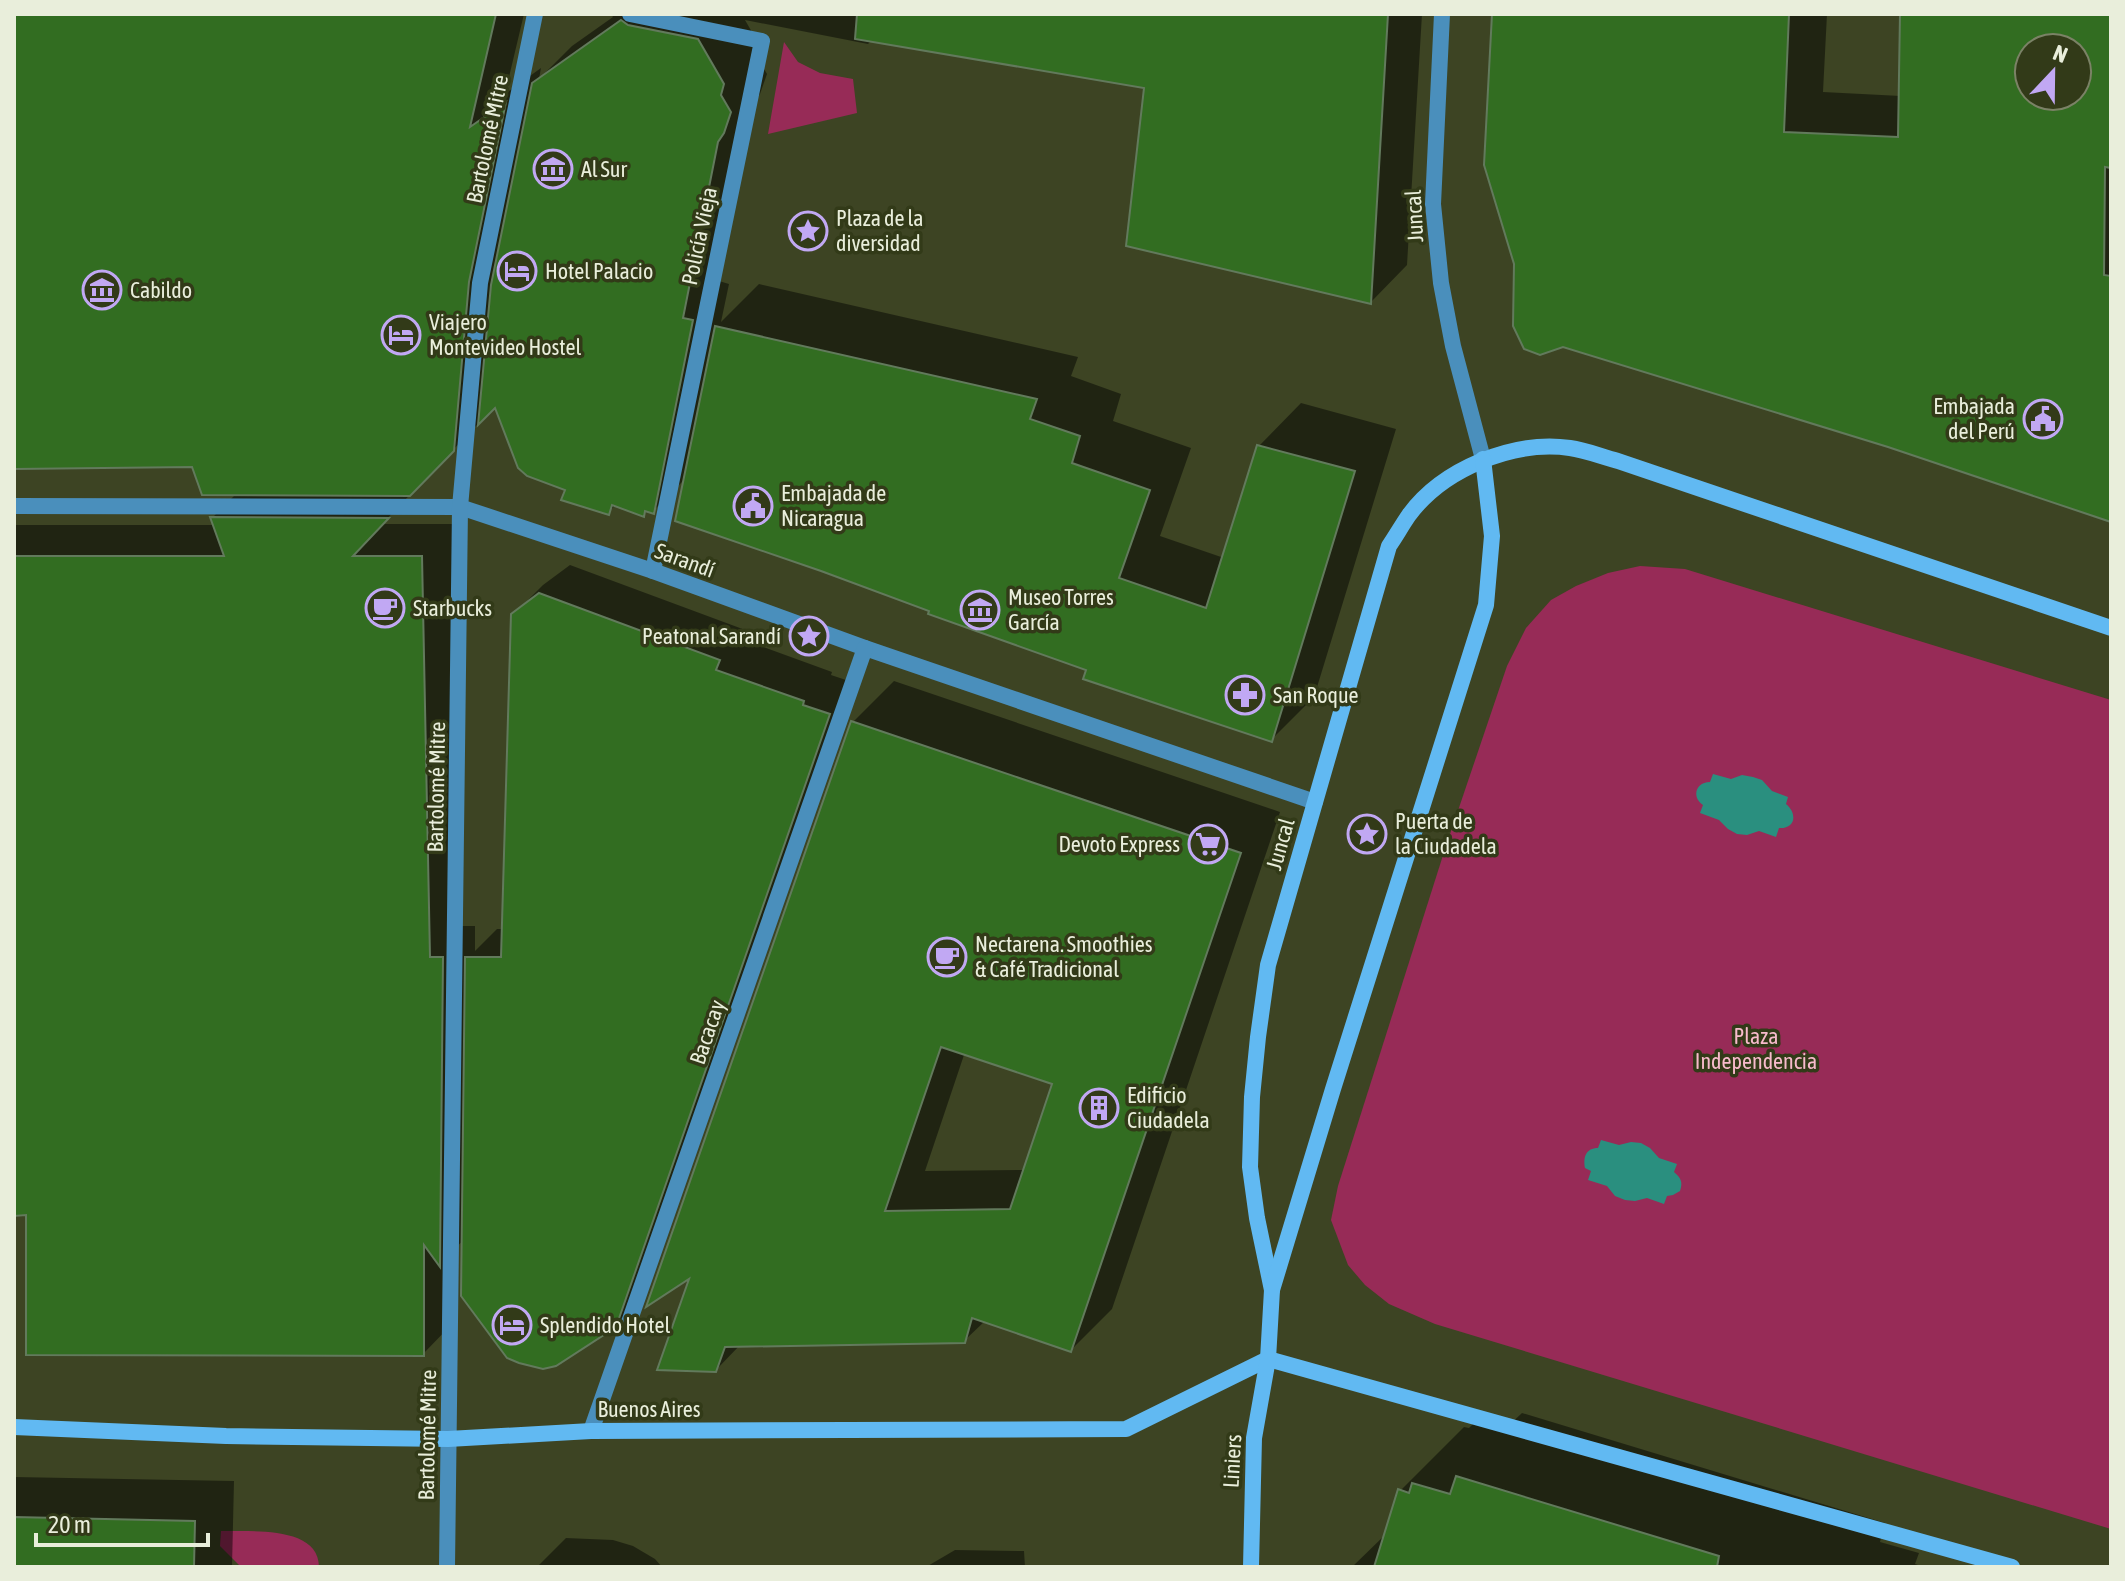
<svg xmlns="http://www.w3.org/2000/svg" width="2125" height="1581" viewBox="0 0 2125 1581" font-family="'Asap Condensed',sans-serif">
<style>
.green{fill:#972b57}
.water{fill:#2a8f7f}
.shadow{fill:#0007;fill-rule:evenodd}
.building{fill:#326d21;stroke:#627a5c;stroke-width:2;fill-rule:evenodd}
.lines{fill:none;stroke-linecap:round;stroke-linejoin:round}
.street{stroke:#4a8fbc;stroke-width:16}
.secondary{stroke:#61b9f2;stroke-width:16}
.labels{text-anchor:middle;stroke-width:7;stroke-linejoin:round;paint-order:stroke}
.street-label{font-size:22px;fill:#e9eedb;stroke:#323a18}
.poi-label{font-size:22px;fill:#e9eedb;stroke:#323a18;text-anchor:start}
.park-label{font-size:22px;fill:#f8bacc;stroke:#323a18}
</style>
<rect width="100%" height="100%" fill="#3d4423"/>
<g class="green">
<path d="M784 42 798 62 820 73 853 79 857 113 768 134Z"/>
<path d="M1640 566 1685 569 2111 700V1529L1435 1324 1389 1304 1365 1285 1348 1265 1331 1220 1338 1186 1445 849 1507 666 1526 628 1551 600 1576 586 1608 573Z"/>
<path d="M221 1531C249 1532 319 1525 319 1567H241L220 1546Z"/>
</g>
<g class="water">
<path d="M1713 774 1731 779 1742 775 1753 777 1762 780 1772 791 1788 797 1786 804C1798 814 1795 829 1779 828L1776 837 1759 831 1747 835 1737 834 1728 829 1719 820 1700 813 1703 805C1691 797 1696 782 1710 782Z"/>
<path d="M1601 1140 1619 1145 1631 1142 1641 1143 1650 1148 1659 1158 1677 1164 1674 1172C1681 1178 1683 1182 1680 1191L1673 1195 1667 1196 1664 1204 1647 1198 1635 1201 1625 1200 1615 1196 1607 1186 1588 1180 1591 1171 1585 1168C1583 1157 1586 1148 1598 1148Z"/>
</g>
<g class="shadow">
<path d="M14 14H524L505 94 541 68 539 79 572 46 613 17 611 14H1422L1407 265 1371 302 1146 86 872 40 868 44 745 20 760 46 757 57 767 74 760 94 754 103 719 281 729 284 721 322 759 284 1078 357 1071 376 1121 394 1113 421 1191 448 1160 536 1224 558 1259 446 1301 403 1396 429 1314 697 1272 739 932 610 685 479 653 511 648 510 644 514 616 505 608 512 567 488 496 405 382 524H454L462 926H475V951L497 929H504L513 615 543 585 570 565 748 631 744 640 832 672 831 675 858 684 645 1295 614 1326 464 1240 455 1248V1321L423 1354 28 1213 14 1214V525H215L212 518 237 493 194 465 14 467Z"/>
<path d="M1494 14H1827L1823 92 1901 96 1902 14H2111V519L1516 264ZM2029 48H2077V96H2029Z"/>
<path d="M894 681 1280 812 1112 1309 1071 1350 985 1321 964 1341 741 1344 716 1370 693 1274 853 722ZM965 1052 1055 1083 1025 1170 925 1171Z"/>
<path d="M1522 1413 1885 1523 1880 1542 1919 1553 1915 1564 1924 1567H1352L1387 1533 1400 1491 1464 1427 1469 1428 1477 1420 1506 1428Z"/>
<path d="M14 1477 234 1481 232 1567H14Z"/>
<path d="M566 1538 613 1540 633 1546 655 1559 662 1567H537Z"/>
<path d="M955 1550 1024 1551 1025 1567H926Z"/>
</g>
<g class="building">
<path d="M14 14H496L470 127 506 102 469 282 454 451 410 496 202 495 192 467 14 469Z"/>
<path d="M857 14H1388L1371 304 1126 246 1144 88 855 39Z"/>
<path d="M1492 14H1789L1784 132 1898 137 1900 14H2111V168L2105 167 2104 275 2111 276V522L1888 447 1563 347 1540 355 1524 349 1513 326 1514 264 1484 165ZM2029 48H2077V96H2029Z"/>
<path d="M621 20 628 25 698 39 724 84 721 95 731 112 724 133 718 142 683 318 693 320 654 514 645 511 644 517 612 505 609 515 561 500 565 490 527 476 518 468 495 408 478 425 491 285 532 83Z"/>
<path d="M715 326 1037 399 1030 419 1080 436 1072 463 1150 490 1119 578 1206 608 1257 445 1355 471 1272 742 1083 679 1086 670 928 614 929 611 821 571 675 521Z"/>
<path d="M210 517 389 518 353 556H422L430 957H443L440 1267 424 1245V1356L26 1355V1215L14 1216V556H224Z"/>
<path d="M539 593 720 660 716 670 804 701 803 705 830 714 616 1327 556 1366 543 1369 519 1363 507 1358 461 1296 465 957H501L511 614Z"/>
<path d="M851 721 1241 853 1071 1352 972 1318 965 1343 725 1347 716 1372 657 1370 689 1279 646 1307ZM941 1047 1052 1084 1010 1209 885 1211Z"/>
<path d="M1456 1476 1719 1556 1717 1567H1374L1398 1489 1409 1493 1412 1483 1450 1494Z"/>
<path d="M14 1517 195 1521 194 1567H14Z"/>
</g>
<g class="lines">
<g class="street">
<path d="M630 14 762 41 653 571"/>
<path d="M1442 14 1433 204 1441 283 1453 346 1483 459"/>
<path d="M14 506 460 507 653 571 865 648 1315 802"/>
<path d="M591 1431 865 648"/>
<path d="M447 1567 460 507 480 283 535 14"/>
</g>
<g class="secondary">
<path d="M1272 1290 1257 1218 1250 1167 1252 1097 1258 1037 1268 965 1389 546C1396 536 1402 525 1409 515 1443 469 1513 440 1570 448 1586 450 1602 457 1618 461L2111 628"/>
<path d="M1268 1359 2012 1567"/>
<path d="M14 1427 226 1436 448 1439 591 1431 1126 1429 1268 1359"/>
<path d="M1251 1567 1254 1438 1268 1359 1272 1290 1333 1089 1486 605 1492 536 1483 459"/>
</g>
</g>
<defs>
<symbol id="museum-ring" viewBox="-11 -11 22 22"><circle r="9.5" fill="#323a18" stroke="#c1a8f3" stroke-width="1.5"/><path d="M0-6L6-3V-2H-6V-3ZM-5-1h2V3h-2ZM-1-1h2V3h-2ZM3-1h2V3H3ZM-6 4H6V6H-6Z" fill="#c1a8f3"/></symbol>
<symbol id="sight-ring" viewBox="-11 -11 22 22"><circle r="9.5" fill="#323a18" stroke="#c1a8f3" stroke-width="1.5"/><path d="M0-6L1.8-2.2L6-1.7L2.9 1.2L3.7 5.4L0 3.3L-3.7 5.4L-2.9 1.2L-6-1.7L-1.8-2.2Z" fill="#c1a8f3"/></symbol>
<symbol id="hotel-ring" viewBox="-11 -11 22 22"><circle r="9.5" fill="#323a18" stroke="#c1a8f3" stroke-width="1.5"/><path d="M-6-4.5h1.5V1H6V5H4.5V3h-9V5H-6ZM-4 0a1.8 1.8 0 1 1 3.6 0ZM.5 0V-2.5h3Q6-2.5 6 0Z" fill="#c1a8f3"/></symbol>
<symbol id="civic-ring" viewBox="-11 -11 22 22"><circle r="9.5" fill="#323a18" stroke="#c1a8f3" stroke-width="1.5"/><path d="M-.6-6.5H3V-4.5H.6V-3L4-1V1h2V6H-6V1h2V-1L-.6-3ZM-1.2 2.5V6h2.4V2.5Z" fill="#c1a8f3"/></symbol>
<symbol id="cafe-ring" viewBox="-11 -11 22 22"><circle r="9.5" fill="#323a18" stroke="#c1a8f3" stroke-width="1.5"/><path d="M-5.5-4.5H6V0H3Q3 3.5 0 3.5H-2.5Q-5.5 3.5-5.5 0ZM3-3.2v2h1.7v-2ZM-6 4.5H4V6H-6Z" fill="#c1a8f3"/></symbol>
<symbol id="pharmacy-ring" viewBox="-11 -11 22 22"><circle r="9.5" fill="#323a18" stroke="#c1a8f3" stroke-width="1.5"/><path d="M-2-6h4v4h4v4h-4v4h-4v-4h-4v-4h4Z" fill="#c1a8f3"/></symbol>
<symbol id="supermarket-ring" viewBox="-11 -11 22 22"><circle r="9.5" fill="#323a18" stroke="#c1a8f3" stroke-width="1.5"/><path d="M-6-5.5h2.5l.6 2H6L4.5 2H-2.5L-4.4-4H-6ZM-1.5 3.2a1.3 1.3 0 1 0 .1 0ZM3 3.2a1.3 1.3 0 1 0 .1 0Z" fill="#c1a8f3"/></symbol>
<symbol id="building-ring" viewBox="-11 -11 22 22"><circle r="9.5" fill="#323a18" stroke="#c1a8f3" stroke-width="1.5"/><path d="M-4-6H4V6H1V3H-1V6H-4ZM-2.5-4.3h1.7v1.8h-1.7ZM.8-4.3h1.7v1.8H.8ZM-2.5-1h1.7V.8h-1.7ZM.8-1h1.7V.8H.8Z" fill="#c1a8f3"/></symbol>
</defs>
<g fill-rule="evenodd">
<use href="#museum-ring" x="531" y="147" width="44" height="44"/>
<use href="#sight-ring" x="786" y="209" width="44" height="44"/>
<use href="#hotel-ring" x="495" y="249" width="44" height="44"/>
<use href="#museum-ring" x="80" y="268" width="44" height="44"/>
<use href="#hotel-ring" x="379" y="313" width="44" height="44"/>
<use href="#civic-ring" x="2021" y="397" width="44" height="44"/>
<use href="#civic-ring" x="731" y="484" width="44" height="44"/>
<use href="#cafe-ring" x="363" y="586" width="44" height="44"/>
<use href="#museum-ring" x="958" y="588" width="44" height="44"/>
<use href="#sight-ring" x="787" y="614" width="44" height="44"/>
<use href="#pharmacy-ring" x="1223" y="673" width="44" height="44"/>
<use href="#sight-ring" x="1345" y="812" width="44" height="44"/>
<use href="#supermarket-ring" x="1186" y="822" width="44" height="44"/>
<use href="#cafe-ring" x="925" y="935" width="44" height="44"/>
<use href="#building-ring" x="1077" y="1086" width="44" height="44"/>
<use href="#hotel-ring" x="490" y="1303" width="44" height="44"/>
</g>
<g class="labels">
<g class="street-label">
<text transform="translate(487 139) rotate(-78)" y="8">Bartolomé Mitre</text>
<text transform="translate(1414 216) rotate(-93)" y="8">Juncal</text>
<text transform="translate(699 236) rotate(-78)" y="8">Policía Vieja</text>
<text transform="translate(685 560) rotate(20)" y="8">Sarandí</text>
<text transform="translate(436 787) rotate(-89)" y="8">Bartolomé Mitre</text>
<text transform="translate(1280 844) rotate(-74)" y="8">Juncal</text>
<text transform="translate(707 1032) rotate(-71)" y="8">Bacacay</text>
<text x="649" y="1417">Buenos Aires</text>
<text transform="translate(427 1435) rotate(-89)" y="8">Bartolomé Mitre</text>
<text transform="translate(1232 1461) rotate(-87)" y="8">Liniers</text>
</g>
<g class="poi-label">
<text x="581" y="177">Al Sur</text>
<text x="836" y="226">Plaza de la<tspan x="836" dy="25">diversidad</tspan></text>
<text x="545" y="279">Hotel Palacio</text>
<text x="130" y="298">Cabildo</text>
<text x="429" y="330">Viajero<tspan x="429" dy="25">Montevideo Hostel</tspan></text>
<text x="2015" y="414" text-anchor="end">Embajada<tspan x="2015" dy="25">del Perú</tspan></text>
<text x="781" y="501">Embajada de<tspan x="781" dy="25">Nicaragua</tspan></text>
<text x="1008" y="605">Museo Torres<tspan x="1008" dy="25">García</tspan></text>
<text x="413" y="616">Starbucks</text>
<text x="781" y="644" text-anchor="end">Peatonal Sarandí</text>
<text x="1273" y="703">San Roque</text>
<text x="1395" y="829">Puerta de<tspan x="1395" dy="25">la Ciudadela</tspan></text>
<text x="1180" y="852" text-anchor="end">Devoto Express</text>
<text x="975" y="952">Nectarena. Smoothies<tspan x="975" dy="25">&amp; Café Tradicional</tspan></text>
<text x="1127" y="1103">Edificio<tspan x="1127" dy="25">Ciudadela</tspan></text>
<text x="540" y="1333">Splendido Hotel</text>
</g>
<g class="park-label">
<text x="1756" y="1044">Plaza<tspan x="1756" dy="25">Independencia</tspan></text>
</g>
</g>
<rect width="2125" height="1581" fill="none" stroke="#e9eedb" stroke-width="32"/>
<g transform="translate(2053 72) rotate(22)"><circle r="38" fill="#323a18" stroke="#7b8266" stroke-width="2"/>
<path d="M0-6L14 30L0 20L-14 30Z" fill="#c1a8f3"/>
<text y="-12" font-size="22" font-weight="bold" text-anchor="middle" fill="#e9eedb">N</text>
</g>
<path d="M36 1533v12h172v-12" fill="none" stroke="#e9eedb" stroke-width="4"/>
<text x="48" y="1533" font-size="24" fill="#e9eedb" stroke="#323a18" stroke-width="6" paint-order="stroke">20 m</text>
</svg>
